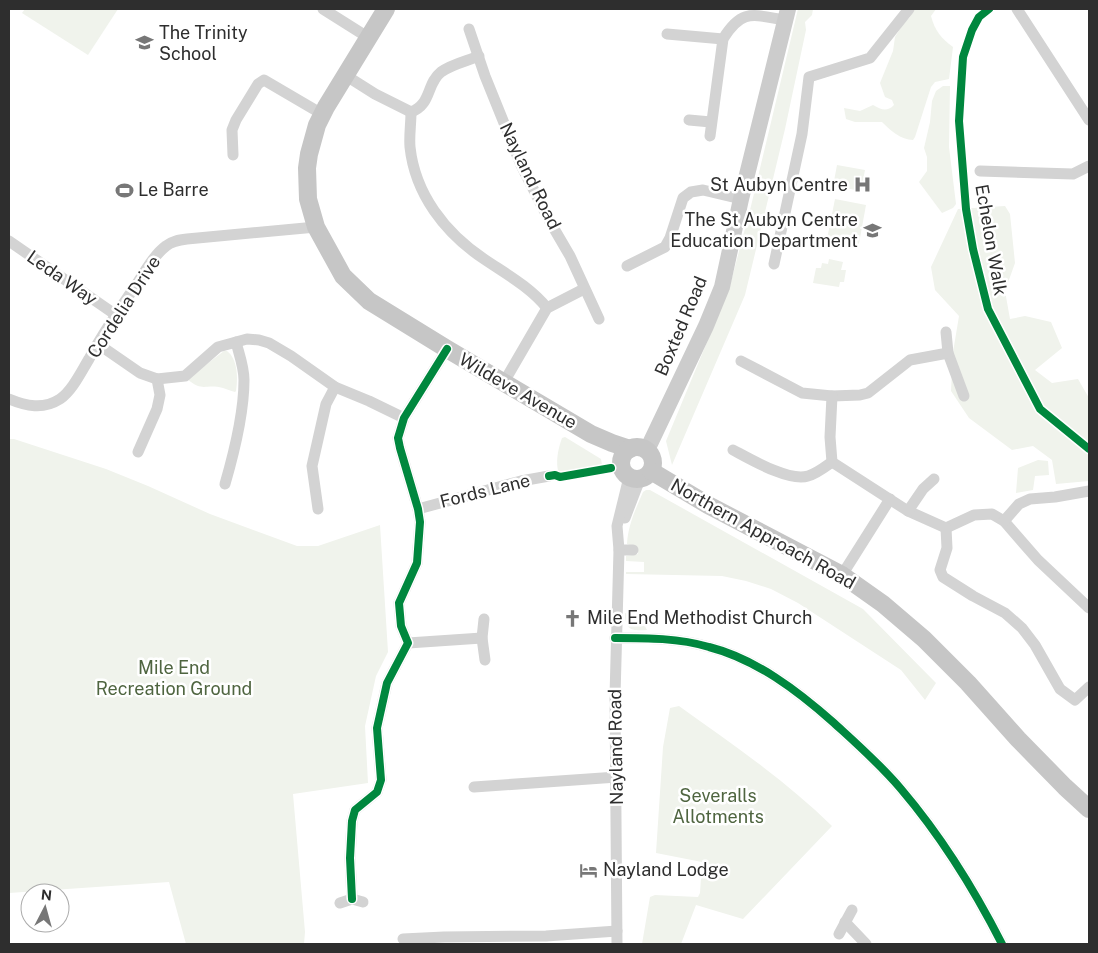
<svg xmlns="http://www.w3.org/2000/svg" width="1098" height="953" viewBox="0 0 1098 953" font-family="'Public Sans',sans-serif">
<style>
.green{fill:#f0f3ec}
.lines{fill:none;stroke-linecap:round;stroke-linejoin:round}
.street{stroke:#d3d3d3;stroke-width:11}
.secondary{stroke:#ccc;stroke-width:16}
.primary{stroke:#c6c6c6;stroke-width:18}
.cycleway-casing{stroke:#fff;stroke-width:11}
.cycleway{stroke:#00873e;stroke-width:8}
.labels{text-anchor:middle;stroke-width:5;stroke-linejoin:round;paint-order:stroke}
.poi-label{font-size:18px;fill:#2e2e2e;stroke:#fff;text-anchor:start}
.street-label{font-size:18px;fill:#2e2e2e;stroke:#fff}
.park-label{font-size:18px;fill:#4f6540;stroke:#fff}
</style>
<rect width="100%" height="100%" fill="#fff"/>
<g class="green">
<path d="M25 9H118L88 55 22 13Z"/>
<path d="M798 9H813L812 15 805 22 806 30 785 129 745 295 672 465 666 441 729 289 751 206Z"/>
<path d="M913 9H936L931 16C935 31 941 38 953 47L949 79 935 82 931 87 915 137 913 140C901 140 890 130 882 122H855L846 119 844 108 860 111 873 105C881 109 886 113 894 105L892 100 885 97 880 83 893 51 895 37 903 24 910 17Z"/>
<path d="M943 86H950L949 147 956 204 953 208 942 213 919 182 927 171V157L924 148 930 122 932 101 936 91Z"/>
<path d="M837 165 865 170 861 191 845 188V183L834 181Z"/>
<path d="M835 199 866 205 858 249 826 244Z"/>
<path d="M1005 206 1010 214 1015 263 1005 291 1010 319 1025 316 1051 322 1062 348 1035 370 1052 383 1078 379 1089 398V481L1056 484 1052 460 1033 446 1012 450 969 418 951 391 953 352 959 316 935 290 931 267 958 209Z"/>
<path d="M829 259 843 262 841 270H846L844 282H840L839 287 813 283 816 268H821L822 263 828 264Z"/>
<path d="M224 351H227C238 359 238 379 236 391L235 392C230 391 227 389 223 388 205 383 204 393 187 379Z"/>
<path d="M565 437 601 459 602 465 601 468 563 475 559 474C555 463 558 449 562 438Z"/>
<path d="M9 439H14L106 469 148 486 210 514 297 546H318L380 525 388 652 376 676 365 726 368 783 293 794 305 932 304 944H186L169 882 9 893Z"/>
<path d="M1038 460 1048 461 1049 475 1035 476 1033 490 1016 493 1018 468Z"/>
<path d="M646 490H650L863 609 936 683 925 700 901 670 798 603 771 589 746 581 722 576 626 574V572H644V562L626 561V556L638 554V548L627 544C628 525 636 508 643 492Z"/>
<path d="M625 613C635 615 643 621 647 630 631 631 625 630 625 613Z"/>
<path d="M679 706C732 744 785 780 832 826L743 919 696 905 681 944H642L650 897 655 895 698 897 700 893 702 862 656 853 663 747 670 708Z"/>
</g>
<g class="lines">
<g class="street">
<path d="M323 9 369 38"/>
<path d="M1017 9 1089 120"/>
<path d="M469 29 485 76 521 165 549 220 570 256 599 319"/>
<path d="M667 34 723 39"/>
<path d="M345 75 375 94 411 112C432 104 426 84 441 72 452 64 467 61 479 56"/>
<path d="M411 112C411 124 409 136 410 147 415 194 445 233 484 259 506 274 530 287 547 308"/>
<path d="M689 120 711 122"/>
<path d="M710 136 723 39C742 8 753 15 785 20"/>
<path d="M233 155 232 130 236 120 258 84 264 80 322 114"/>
<path d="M980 171 1073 174 1089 166"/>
<path d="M9 241 116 315"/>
<path d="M774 264 802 134 809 77 870 58 909 9"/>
<path d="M627 266 665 247 670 238 683 198 691 192 703 190 741 199"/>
<path d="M946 332 948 353 964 396"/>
<path d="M98 344 140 373 157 379 185 376 218 347 247 339 259 340 269 343 291 356 335 387 369 401 404 418"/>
<path d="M741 361 802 393 832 396 860 395 868 393 910 360 948 353"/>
<path d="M504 382 547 308 584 289"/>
<path d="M832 396 830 437 832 462 908 511 946 528 974 515 992 514 1004 521 1038 560 1089 608"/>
<path d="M9 399C26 406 43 410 60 399 72 391 81 372 89 359 103 332 121 307 138 282 146 270 154 255 166 246 172 241 179 240 187 239L316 227"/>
<path d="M733 450C750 459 789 482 808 476 816 474 825 467 832 462"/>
<path d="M138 452 157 409 160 395 157 379"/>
<path d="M225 484C234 453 244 413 244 380 244 367 239 354 236 342"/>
<path d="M318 509 312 466 326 404 335 387"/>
<path d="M418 509 521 481 549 476"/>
<path d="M908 511 923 489 934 479"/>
<path d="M625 518 640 479"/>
<path d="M1004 521 1019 504 1030 499 1055 497 1089 491"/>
<path d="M946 528 947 548 940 570 943 577 973 596 1005 613 1022 628 1035 645 1060 689 1075 700 1089 687"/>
<path d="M619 550H633"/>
<path d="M842 575 890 499"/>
<path d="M484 619 482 638 485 660"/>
<path d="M615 638C647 638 679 638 709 647 756 659 798 691 834 723 857 744 881 765 901 789 941 836 974 889 1002 944"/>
<path d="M408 643 482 638"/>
<path d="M474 787 617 777"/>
<path d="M352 899 350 858 352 821 355 810 377 792 381 780 377 728 387 683 408 643 401 626 399 603 417 563 420 522 418 509 400 448 398 438 404 418 447 349"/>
<path d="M340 903 352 899 363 902"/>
<path d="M845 922 866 944"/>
<path d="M839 934 852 910"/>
<path d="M403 939 444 937 546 936 617 931"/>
<path d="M617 944 615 696 619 550 617 526 629 477"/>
</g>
<path class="secondary" d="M647 450 706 326 722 287 741 199 788 9"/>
<g class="primary">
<path d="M386 9 326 107 317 125 309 154 307 168 308 199 316 227 343 276 369 301 447 349 591 434 612 443 630 449"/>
<circle cx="637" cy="463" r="16"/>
<path d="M651 471 708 505 842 575 883 604 924 639 968 683 1018 739 1065 787 1089 809"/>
</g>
<defs>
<g id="cycleway">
<path d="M989 9 979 17 972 30 963 57 959 121 966 209 973 249 988 309 1040 409 1089 449"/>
<path d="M549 476 555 475 560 477 611 468"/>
<path d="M615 638C647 638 679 638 709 647 756 659 798 691 834 723 857 744 881 765 901 789 941 836 974 889 1002 944"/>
<path d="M352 899 350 858 352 821 355 810 377 792 381 780 377 728 387 683 408 643 401 626 399 603 417 563 420 522 418 509 400 448 398 438 404 418 447 349"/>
</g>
</defs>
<use href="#cycleway" class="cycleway-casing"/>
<use href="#cycleway" class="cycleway"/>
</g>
<defs>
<symbol id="school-bare" viewBox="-9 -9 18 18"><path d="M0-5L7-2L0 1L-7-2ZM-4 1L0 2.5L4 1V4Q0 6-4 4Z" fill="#777" stroke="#fff" stroke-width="2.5" paint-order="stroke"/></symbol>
<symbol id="hospital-bare" viewBox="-9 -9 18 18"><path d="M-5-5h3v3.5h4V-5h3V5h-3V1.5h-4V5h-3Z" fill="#777" stroke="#fff" stroke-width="2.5" paint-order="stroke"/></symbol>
<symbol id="stadium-bare" viewBox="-9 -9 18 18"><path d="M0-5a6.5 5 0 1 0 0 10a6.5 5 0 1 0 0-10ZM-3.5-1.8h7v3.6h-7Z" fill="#777" stroke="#fff" stroke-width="2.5" paint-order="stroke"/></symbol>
<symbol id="church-bare" viewBox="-9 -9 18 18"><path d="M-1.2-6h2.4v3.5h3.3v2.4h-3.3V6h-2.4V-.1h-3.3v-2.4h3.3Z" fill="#777" stroke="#fff" stroke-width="2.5" paint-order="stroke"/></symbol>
<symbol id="hotel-bare" viewBox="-9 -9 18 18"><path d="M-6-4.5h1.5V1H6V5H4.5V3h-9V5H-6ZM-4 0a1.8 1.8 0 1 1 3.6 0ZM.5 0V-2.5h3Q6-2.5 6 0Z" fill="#777" stroke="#fff" stroke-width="2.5" paint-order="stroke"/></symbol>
</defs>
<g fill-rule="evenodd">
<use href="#school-bare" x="132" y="30" width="25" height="25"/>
<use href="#hospital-bare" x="850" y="172" width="25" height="25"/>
<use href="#stadium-bare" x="112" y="178" width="25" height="25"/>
<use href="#school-bare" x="860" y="218" width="25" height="25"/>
<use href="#church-bare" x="560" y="606" width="25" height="25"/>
<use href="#hotel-bare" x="576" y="858" width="25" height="25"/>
</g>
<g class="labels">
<g class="poi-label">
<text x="159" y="39">The Trinity<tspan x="159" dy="21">School</tspan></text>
<text x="848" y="191" text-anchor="end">St Aubyn Centre</text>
<text x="138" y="196">Le Barre</text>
<text x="858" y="226" text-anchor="end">The St Aubyn Centre<tspan x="858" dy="21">Education Department</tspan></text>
<text x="587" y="624">Mile End Methodist Church</text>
<text x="603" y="876">Nayland Lodge</text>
</g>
<g class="street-label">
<text transform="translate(530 176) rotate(64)" y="6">Nayland Road</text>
<text transform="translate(991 240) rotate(80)" y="6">Echelon Walk</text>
<text transform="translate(62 278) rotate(35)" y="6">Leda Way</text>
<text transform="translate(124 307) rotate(-57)" y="6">Cordelia Drive</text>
<text transform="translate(681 326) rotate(-67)" y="6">Boxted Road</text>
<text transform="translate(518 391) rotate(30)" y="6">Wildeve Avenue</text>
<text transform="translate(485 491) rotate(-14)" y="6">Fords Lane</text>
<text transform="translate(763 534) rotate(29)" y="6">Northern Approach Road</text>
<text transform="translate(616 747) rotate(-91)" y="6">Nayland Road</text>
</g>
<g class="park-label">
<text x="174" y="674">Mile End<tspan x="174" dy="21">Recreation Ground</tspan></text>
<text x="718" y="802">Severalls<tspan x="718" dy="21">Allotments</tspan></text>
</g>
</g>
<rect width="1098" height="953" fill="none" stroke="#2e2e2e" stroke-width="20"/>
<g transform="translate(45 908) rotate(6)"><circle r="24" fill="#ffffff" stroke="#ababab"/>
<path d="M0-4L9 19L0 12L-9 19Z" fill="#777777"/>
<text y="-8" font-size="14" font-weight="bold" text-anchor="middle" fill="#2e2e2e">N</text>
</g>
</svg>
